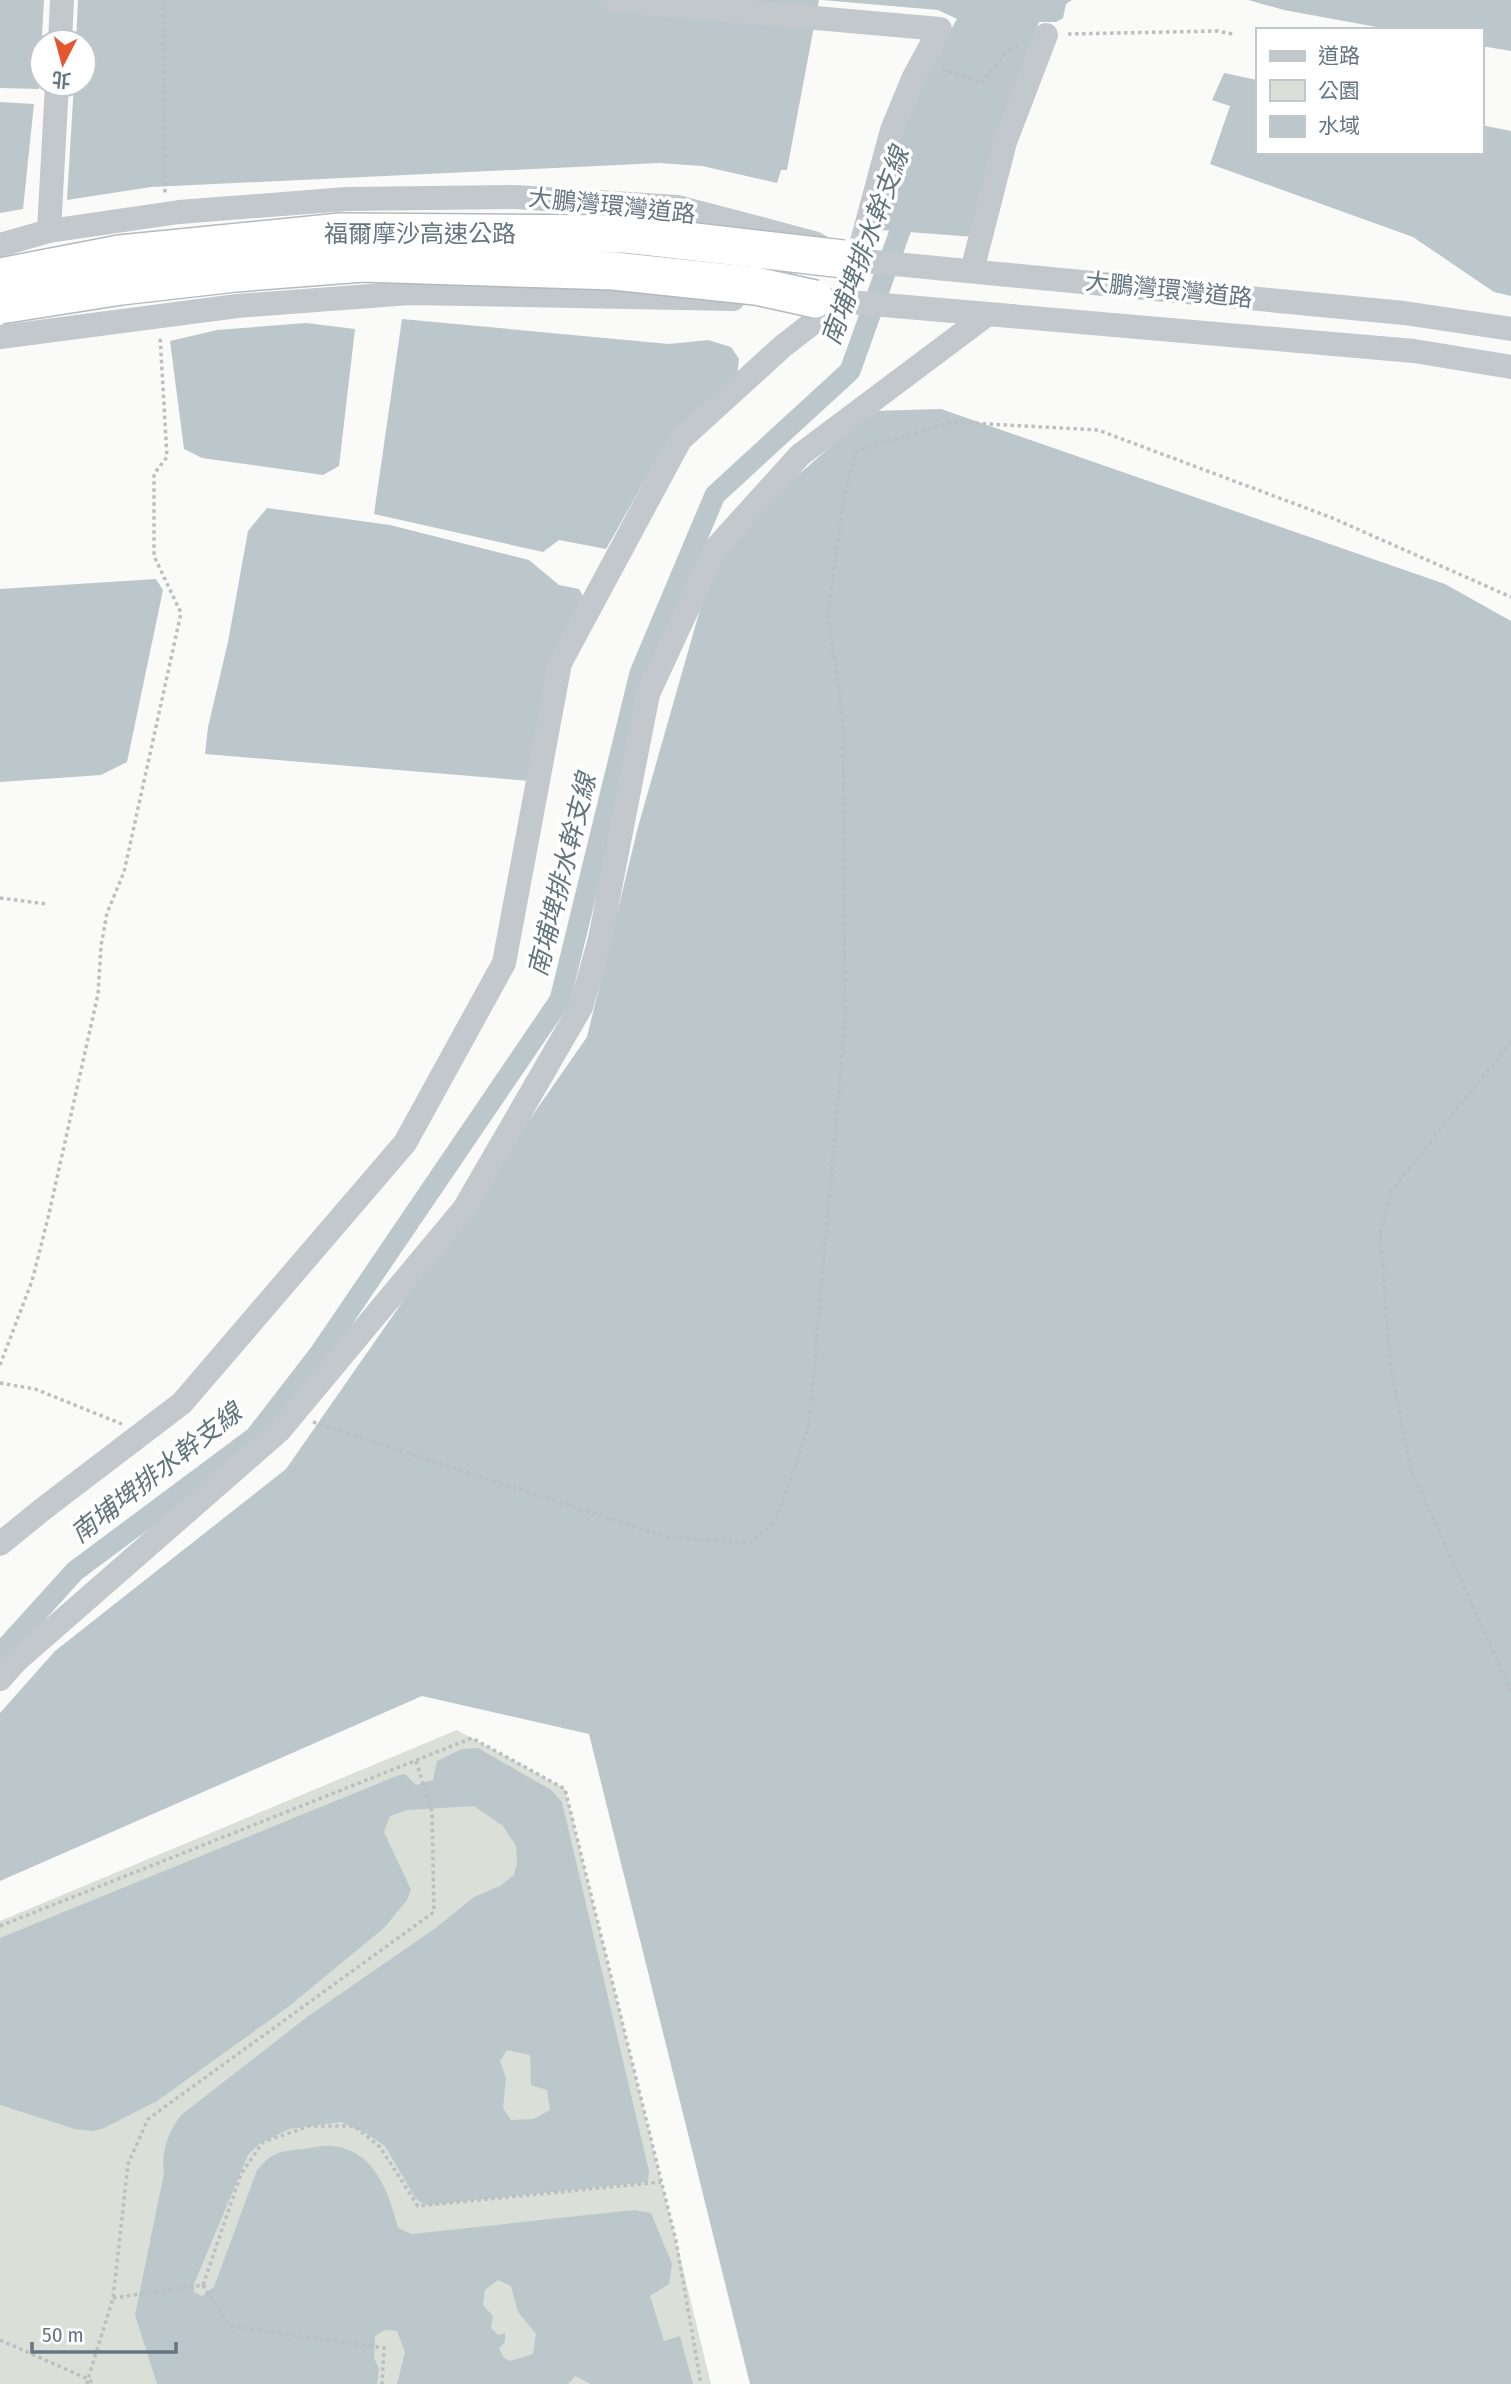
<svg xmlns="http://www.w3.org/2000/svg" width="1511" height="2384" viewBox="0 0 1511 2384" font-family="'Fira Sans Condensed','Noto Sans TC',sans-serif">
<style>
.green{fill:#dadfd7}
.water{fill:#bbc7cb;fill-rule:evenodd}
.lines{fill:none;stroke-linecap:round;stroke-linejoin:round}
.canal{stroke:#bbc7cb;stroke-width:21}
.path{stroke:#bbbfc2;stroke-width:3.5;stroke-dasharray:3.5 3.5;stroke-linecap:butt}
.minor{stroke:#c3c8cc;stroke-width:24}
.highway-bridge-casing{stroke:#b4b9bd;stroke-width:40;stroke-linecap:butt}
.highway-bridge{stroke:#fff;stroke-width:37}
.labels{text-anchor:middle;stroke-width:7;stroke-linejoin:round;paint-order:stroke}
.street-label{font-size:24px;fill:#657683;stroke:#fff}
.water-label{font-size:26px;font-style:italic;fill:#60757c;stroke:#fff}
</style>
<rect width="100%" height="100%" fill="#fafaf8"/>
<path class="green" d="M457 1730 565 1789 711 2384H0V1921Z"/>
<g class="water">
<path d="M0 0H44L39 89 0 88Z"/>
<path d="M78 0H819L787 170H781L777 183 702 166 659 163 151 187 67 200 74 84H84V42H76Z"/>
<path d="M822 0H1072L1066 4 1063 18 1056 22H1039L986 182 975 237 868 229 908 102 957 19 938 10Z"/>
<path d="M1248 0H1511V51L1481 46V30H1393L1284 10Z"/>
<path d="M1224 73 1257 80V152H1481V125L1511 131V296L1494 292 1413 237 1210 164 1230 106 1212 100Z"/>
<path d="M0 102 34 104 23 209 0 213Z"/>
<path d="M402 319 669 344 708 340 731 347 739 359 737 377 666 443 606 549 559 540 543 552 374 514Z"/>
<path d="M306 323 355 329 339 466 323 475 202 458 184 449 170 341 217 330Z"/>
<path d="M941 409 1445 584 1511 621V2384H750L589 1734 422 1696 0 1881V1713L55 1651 286 1469 587 1037 638 827 719 543 872 411Z"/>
<path d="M267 508 390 525 529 560 559 585 579 589 584 598 530 781 205 754 208 727 228 642 248 531Z"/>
<path d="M156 579 163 590 127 762 101 775 0 782V589Z"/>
<path d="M478 1748 551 1790 562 1802 649 2171 648 2182 427 2205 420 2202 414 2196 385 2146 364 2132 341 2122 289 2129 259 2144 248 2155 194 2284V2292L202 2296 214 2287 257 2170C272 2152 281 2151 304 2149 312 2148 322 2145 331 2146 374 2149 389 2192 398 2228L412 2234 634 2210 651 2213 672 2264 669 2284 650 2296 664 2341 680 2336 693 2384H591L575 2376 568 2384H397L405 2352 397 2331 385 2330 375 2336 374 2358 379 2369 377 2384H157L135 2315 164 2173C161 2151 168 2133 181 2115L307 2017 437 1927 474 1897 500 1886 514 1875 517 1864 516 1846 503 1826 474 1806 407 1810 390 1816 384 1832 411 1890 407 1900 384 1928 288 2007 157 2101 104 2128 92 2131 75 2129 0 2105V1938L399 1775 405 1774 416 1785 433 1780 437 1761 462 1749ZM507 2050 530 2055 531 2085 547 2090 550 2110 534 2119 511 2120 503 2108 506 2078 500 2061ZM498 2280 511 2286 518 2312 536 2334 533 2354 510 2361 503 2357 499 2348 505 2342V2333L498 2335 491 2328 493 2316 483 2305 485 2290Z"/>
</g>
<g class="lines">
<path class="canal" d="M0 1654 75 1571 255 1437 320 1353 560 1000 640 673 715 495 850 371 909 206"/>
<g class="path">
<path d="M163 0 165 193"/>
<path d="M1068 34 1217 31 1233 34"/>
<path d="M942 69 981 83 1007 51 1020 45"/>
<path d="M0 898 47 904"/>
<path d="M1511 1042 1391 1191 1380 1234 1391 1372 1411 1469 1511 1691"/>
<path d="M0 1365 32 1281 48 1218 98 994 101 946 107 913 124 872 181 613 154 556V474L167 457 160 336"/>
<path d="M0 1383 35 1389 122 1424"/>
<path d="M313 1422 666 1537 750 1543 776 1520 809 1425 845 1021 843 721 828 614 844 495 856 451 952 422 1098 430 1330 517 1511 597"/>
<path d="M0 1926 472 1738 565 1789 676 2241 701 2384"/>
<path d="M203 2285 241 2174 263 2142 310 2126H354L380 2147 418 2206 661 2182"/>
<path d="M113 2298 203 2285 230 2326 384 2348 382 2384"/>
<path d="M0 2340 88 2379 113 2298 128 2164 148 2119 434 1912 432 1812 416 1761"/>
<path d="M87 2384 88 2379 94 2384"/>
</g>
<g class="minor">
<path d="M611 0 940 29 913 79 892 130 857 260"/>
<path d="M60 42 62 0"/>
<path d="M49 231 57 84"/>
<path d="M0 245 49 231 179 212 347 199 515 197 678 207 814 243 843 259 1404 313 1511 329"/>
<path d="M975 259 1005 142 1046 35"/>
<path d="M826 300 1414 351 1511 367"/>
<path d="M0 337 237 306 410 293 733 299"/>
<path d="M0 1544 43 1509 182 1403 405 1143 504 963 560 663 680 440 783 346 840 302"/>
<path d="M0 1679 16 1661 279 1431 464 1209 581 1007 600 939 648 694 715 549 800 455 988 314"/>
</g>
<defs>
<g id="highway-bridge">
<path d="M0 277 120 254 341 232 626 234 843 259"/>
<path d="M0 305 121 286 235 273 363 263 614 271 756 286 815 299"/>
</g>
</defs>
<use href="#highway-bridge" class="highway-bridge-casing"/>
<use href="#highway-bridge" class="highway-bridge"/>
</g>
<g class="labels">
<g class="street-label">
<text transform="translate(612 206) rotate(6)" y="8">大鵬灣環灣道路</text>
<text x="420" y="242">福爾摩沙高速公路</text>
<text transform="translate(1169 290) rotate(6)" y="8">大鵬灣環灣道路</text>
</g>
<g class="water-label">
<text transform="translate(865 246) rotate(-70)" y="9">南埔埤排水幹支線</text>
<text transform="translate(562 875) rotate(-76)" y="9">南埔埤排水幹支線</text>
<text transform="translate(156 1473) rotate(-38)" y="9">南埔埤排水幹支線</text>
</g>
</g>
<rect x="1256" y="28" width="228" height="126" fill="#ffffff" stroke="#c1c8cd" stroke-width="2"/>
<rect x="1270" y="51" width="35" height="10" fill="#c3c8cc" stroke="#c1c8cd" stroke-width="2"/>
<text x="1318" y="63" font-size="21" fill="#657683">道路</text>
<rect x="1270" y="80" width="35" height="21" fill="#dadfd7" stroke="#c1c8cd" stroke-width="2"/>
<text x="1318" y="98" font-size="21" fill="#657683">公園</text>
<rect x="1270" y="116" width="35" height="21" fill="#bbc7cb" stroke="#c1c8cd" stroke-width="2"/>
<text x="1318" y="133" font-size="21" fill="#657683">水域</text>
<g transform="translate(63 63) rotate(186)"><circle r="33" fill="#ffffff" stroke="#c1c8cd" stroke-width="2"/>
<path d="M0-5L12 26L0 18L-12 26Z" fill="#e4572e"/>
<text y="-10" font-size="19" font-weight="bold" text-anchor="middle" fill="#657683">北</text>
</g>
<path d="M32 2342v10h144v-10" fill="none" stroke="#657683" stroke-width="3.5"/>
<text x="42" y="2342" font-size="21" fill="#657683" stroke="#ffffff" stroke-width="5" paint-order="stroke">50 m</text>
</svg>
